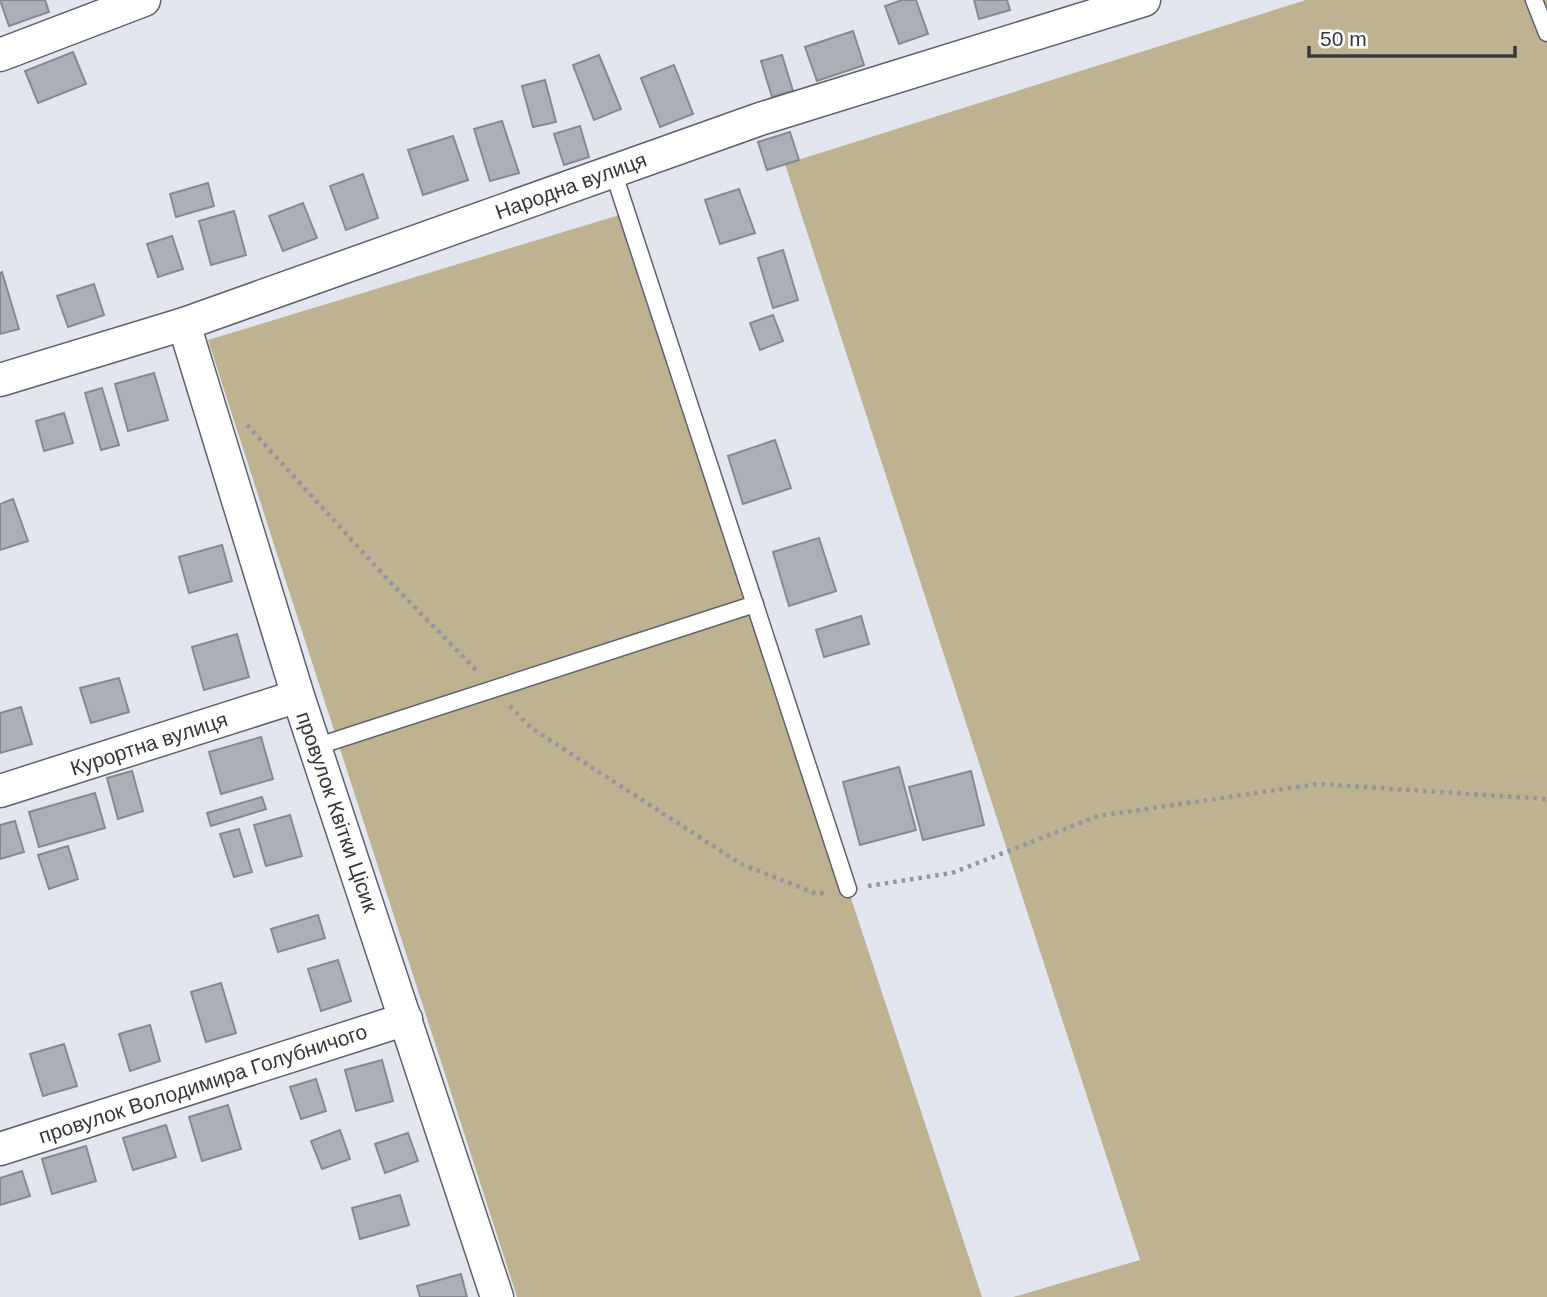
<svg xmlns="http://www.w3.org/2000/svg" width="1547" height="1297" viewBox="0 0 1547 1297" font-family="Arial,sans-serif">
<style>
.forest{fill:#bfb290}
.building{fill:#adafb8;stroke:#878992;stroke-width:2}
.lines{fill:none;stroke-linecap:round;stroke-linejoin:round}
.service-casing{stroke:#60626a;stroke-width:19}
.minor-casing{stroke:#60626a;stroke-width:35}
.path{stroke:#94969d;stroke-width:4.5;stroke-dasharray:3.5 5;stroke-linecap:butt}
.service{stroke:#fff;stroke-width:16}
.minor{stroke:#fff;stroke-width:32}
.labels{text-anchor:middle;stroke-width:6;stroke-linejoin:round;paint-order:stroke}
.street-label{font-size:21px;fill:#37383c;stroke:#fff}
</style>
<rect width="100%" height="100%" fill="#e3e6ef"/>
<g class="forest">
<path d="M1306 0H1547V1297H1013L1140 1260 785 164Z"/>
<path d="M626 213 982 1297H517L208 340Z"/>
</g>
<g class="building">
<path d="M0 0H45L49 12 9 26Z"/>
<path d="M902 0H916L928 34 899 44 885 6Z"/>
<path d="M974 0H1007L1010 10 979 19Z"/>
<path d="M853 31 864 65 817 81 805 47Z"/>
<path d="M73 52 86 84 38 103 25 71Z"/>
<path d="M599 55 621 109 594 120 573 65Z"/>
<path d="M782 55 793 91 772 97 761 61Z"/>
<path d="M674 65 693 114 660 127 641 78Z"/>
<path d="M545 80 556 122 533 127 522 86Z"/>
<path d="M502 121 519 173 490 181 474 129Z"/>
<path d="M580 126 589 157 564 165 554 134Z"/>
<path d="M790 132 799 160 767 170 758 142Z"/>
<path d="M453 136 468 180 423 195 408 150Z"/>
<path d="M363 174 378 218 346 230 330 186Z"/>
<path d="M208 183 214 206 176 217 170 194Z"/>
<path d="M739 189 755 233 720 244 705 200Z"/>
<path d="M303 203 317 238 283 251 269 216Z"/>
<path d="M234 211 246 255 211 265 199 221Z"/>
<path d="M172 236 183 269 158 277 147 244Z"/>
<path d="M783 250 798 300 773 308 758 258Z"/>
<path d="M2 272 19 329 0 334V273Z"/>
<path d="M94 284 104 315 68 327 57 296Z"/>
<path d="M773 315 783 341 760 350 750 323Z"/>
<path d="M154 373 168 420 128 431 115 384Z"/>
<path d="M102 388 119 445 101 450 85 393Z"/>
<path d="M64 413 73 443 44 451 36 421Z"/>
<path d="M775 440 791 488 743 504 728 456Z"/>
<path d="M13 499 28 541 0 550V504Z"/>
<path d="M819 538 836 591 789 606 773 552Z"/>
<path d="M222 545 232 581 189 593 179 557Z"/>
<path d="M861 616 869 644 824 657 816 630Z"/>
<path d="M237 634 249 677 204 690 192 647Z"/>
<path d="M119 678 129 712 91 723 80 688Z"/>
<path d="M21 707 32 744 0 753V713Z"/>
<path d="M261 737 273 779 221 794 209 752Z"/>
<path d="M899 767 916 830 860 845 843 782Z"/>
<path d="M132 771 143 811 118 819 107 778Z"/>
<path d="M971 771 984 825 923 840 909 787Z"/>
<path d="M95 793 105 828 39 847 29 812Z"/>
<path d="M262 797 266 809 211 826 207 813Z"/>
<path d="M290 815 302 856 266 866 254 825Z"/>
<path d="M15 821 24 852 0 859V825Z"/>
<path d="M239 829 252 872 234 877 220 834Z"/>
<path d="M68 846 78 879 49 889 38 855Z"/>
<path d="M318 915 325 938 278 952 271 929Z"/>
<path d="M338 960 351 1001 321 1011 308 969Z"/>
<path d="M221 983 236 1033 206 1042 191 992Z"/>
<path d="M150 1025 160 1061 130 1071 119 1034Z"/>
<path d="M64 1044 77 1086 43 1096 30 1054Z"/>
<path d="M382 1060 393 1101 356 1111 345 1070Z"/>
<path d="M316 1079 326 1111 301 1119 290 1087Z"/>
<path d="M228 1105 241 1149 202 1161 189 1117Z"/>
<path d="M166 1125 176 1157 133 1170 123 1138Z"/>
<path d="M340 1130 350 1159 322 1169 311 1141Z"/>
<path d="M408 1133 418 1161 385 1173 375 1144Z"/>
<path d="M86 1146 96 1181 52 1194 42 1159Z"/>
<path d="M22 1171 30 1196 0 1205V1178Z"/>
<path d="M400 1195 409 1225 360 1239 352 1208Z"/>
<path d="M461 1274 467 1297H420L417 1286Z"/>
</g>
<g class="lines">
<defs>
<g id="service">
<path d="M1534 0 1547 33"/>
<path d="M613 171 848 889"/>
<path d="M315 747 755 604"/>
</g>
<g id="minor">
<path d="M0 55 144 0"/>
<path d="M184 324 298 696 497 1297"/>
<path d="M0 380 184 324 760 119 1144 0"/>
<path d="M0 791 298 696"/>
<path d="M0 1149 406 1019"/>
</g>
</defs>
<use href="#service" class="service-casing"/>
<use href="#minor" class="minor-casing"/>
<g class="path">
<path d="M247 425 390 582 478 672"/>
<path d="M510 706 531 728 741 864 817 894 828 892"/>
<path d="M868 886 952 873 1098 816 1318 784 1547 799"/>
</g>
<use href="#service" class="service"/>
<use href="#minor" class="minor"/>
</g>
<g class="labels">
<g class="street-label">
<text transform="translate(571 186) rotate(-20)" y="7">Народна вулиця</text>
<text transform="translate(149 744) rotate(-18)" y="7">Курортна вулиця</text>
<text transform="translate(337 812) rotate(71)" y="7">провулок Квітки Цісик</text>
<text transform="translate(203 1084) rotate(-18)" y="7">провулок Володимира Голубничого</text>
</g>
</g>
<path d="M1309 46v10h206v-10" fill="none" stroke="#37383c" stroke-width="3.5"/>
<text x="1320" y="46" font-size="21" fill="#37383c" stroke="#ffffff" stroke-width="5" paint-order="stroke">50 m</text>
</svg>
